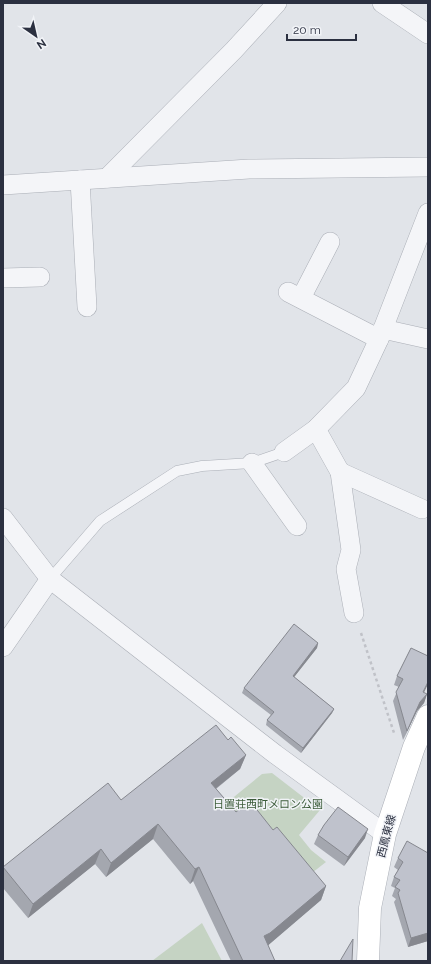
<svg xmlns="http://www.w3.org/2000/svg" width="431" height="964" viewBox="0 0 431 964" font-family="Raleway,'Noto Sans JP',sans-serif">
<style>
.green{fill:#c5d3c3}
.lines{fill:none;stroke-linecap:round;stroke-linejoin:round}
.lane-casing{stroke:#aaaeb6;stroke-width:11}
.street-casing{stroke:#aaaeb6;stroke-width:20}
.secondary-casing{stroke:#aaaeb6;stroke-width:23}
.path{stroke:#c0c2c8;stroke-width:2.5;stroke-dasharray:3 3;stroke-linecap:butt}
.lane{stroke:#f4f5f8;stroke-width:10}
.street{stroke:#f4f5f8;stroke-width:19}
.secondary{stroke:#fff;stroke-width:22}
.wall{fill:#a4a7af}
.shaded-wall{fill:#86888f}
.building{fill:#bfc2cc;stroke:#86888f}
.labels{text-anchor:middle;stroke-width:3;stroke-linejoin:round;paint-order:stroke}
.park-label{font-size:11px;fill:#3b5b39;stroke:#f1f3f7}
.street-label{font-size:11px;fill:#2b3040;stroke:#f1f3f7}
</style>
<rect width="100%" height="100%" fill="#e1e4e9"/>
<g class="green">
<path d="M272 773 320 810 299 835 311 850 326 862 308 876 254 844 224 805 262 774Z"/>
<path d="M202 923 222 961H152Z"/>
</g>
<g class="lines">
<defs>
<path id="lane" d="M50 579 100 521 177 471 202 466 252 463 284 452"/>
<g id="street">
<path d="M382 3 428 34"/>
<path d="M107 178 234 50 277 3"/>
<path d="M80 180 87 307"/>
<path d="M3 185 249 169 428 167"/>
<path d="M3 278 40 277"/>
<path d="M288 292 379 339"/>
<path d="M301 298 330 242"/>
<path d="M383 329 428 339"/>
<path d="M316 429 340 472 351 550 346 569 354 613"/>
<path d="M284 452 316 429 356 388 379 339 428 213"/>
<path d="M252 463 297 526"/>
<path d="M340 472 422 509"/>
<path d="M3 518 50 579 275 754 385 834"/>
<path d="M3 647 50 579"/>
</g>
<path id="secondary" d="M368 961 370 908 385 834 414 747 428 716"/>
</defs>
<use href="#lane" class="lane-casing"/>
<use href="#street" class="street-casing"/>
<use href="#secondary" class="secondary-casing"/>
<path class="path" d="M361 633 394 733"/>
<use href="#lane" class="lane"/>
<use href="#street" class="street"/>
<use href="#secondary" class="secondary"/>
</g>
<g class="wall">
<path d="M318 643 317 648 294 677 334 709 332 713 301 753 266 725 267 720 271 715 242 693 244 688Z"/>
<path d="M411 648 424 693 427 694 424 703 417 711 403 740 393 701 399 687 394 685 397 676Z"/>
<path d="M228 740 246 755 240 769 216 789 236 812 273 830 326 886 321 900 268 945 275 961H231L193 881 190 884 153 839 106 877 95 864 28 918 3 888V867Z"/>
<path d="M318 835 365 838 344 866 314 844Z"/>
<path d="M428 853V941L408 947 394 902 396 899 392 896 395 888 391 886 394 877 398 870 394 867 398 858Z"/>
</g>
<g class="shaded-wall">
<path d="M318 643 317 648 291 681 293 676Z"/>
<path d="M428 682V684L420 701 423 692Z"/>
<path d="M427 694 424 703 417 711 403 740 407 731 420 702Z"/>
<path d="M334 709 332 713 301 753 303 748Z"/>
<path d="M246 755 240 769 205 797 211 783Z"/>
<path d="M158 824 153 839 106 877 111 863Z"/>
<path d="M368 829 365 838 344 866 348 857Z"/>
<path d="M101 849 95 864 28 918 33 904Z"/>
<path d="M199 867 193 881 190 884 195 869Z"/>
<path d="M326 886 321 900 265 948 264 936Z"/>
<path d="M428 933V941L408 947 411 938Z"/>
</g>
<g class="building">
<path d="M294 624 318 643 293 676 334 709 303 748 267 720 274 712 244 688Z"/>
<path d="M411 648 428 656V682L423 692 427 694 420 702 407 731 396 692 403 679 397 676Z"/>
<path d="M216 725 228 740 231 737 246 755 211 783 236 812 250 801 273 830 277 827 326 886 270 933 264 936 275 961H243L199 867 195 869 158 824 111 863 101 849 33 904 3 867 108 783 121 800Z"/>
<path d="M338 807 368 829 348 857 318 835 324 825Z"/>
<path d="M407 841 428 853V933L411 938 398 893 400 890 395 887 400 880 394 877 403 862 398 858Z"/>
<path d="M353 939 352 961H340Z"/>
</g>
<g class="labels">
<g class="park-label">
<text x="268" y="808">日置荘西町メロン公園</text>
</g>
<g class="street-label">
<text transform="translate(386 836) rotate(-75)" y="4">西鳳東線</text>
</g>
</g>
<rect width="431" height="964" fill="none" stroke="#2b3040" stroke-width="8"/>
<g transform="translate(36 36) rotate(146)" stroke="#f1f3f7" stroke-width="3" paint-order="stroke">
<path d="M0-3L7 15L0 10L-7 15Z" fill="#2b3040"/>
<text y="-6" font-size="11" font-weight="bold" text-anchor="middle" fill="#2b3040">N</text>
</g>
<path d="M287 34v6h69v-6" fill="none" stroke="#2b3040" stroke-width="2"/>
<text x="293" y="34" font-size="12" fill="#2b3040" stroke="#f1f3f7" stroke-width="3" paint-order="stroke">20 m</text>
</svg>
